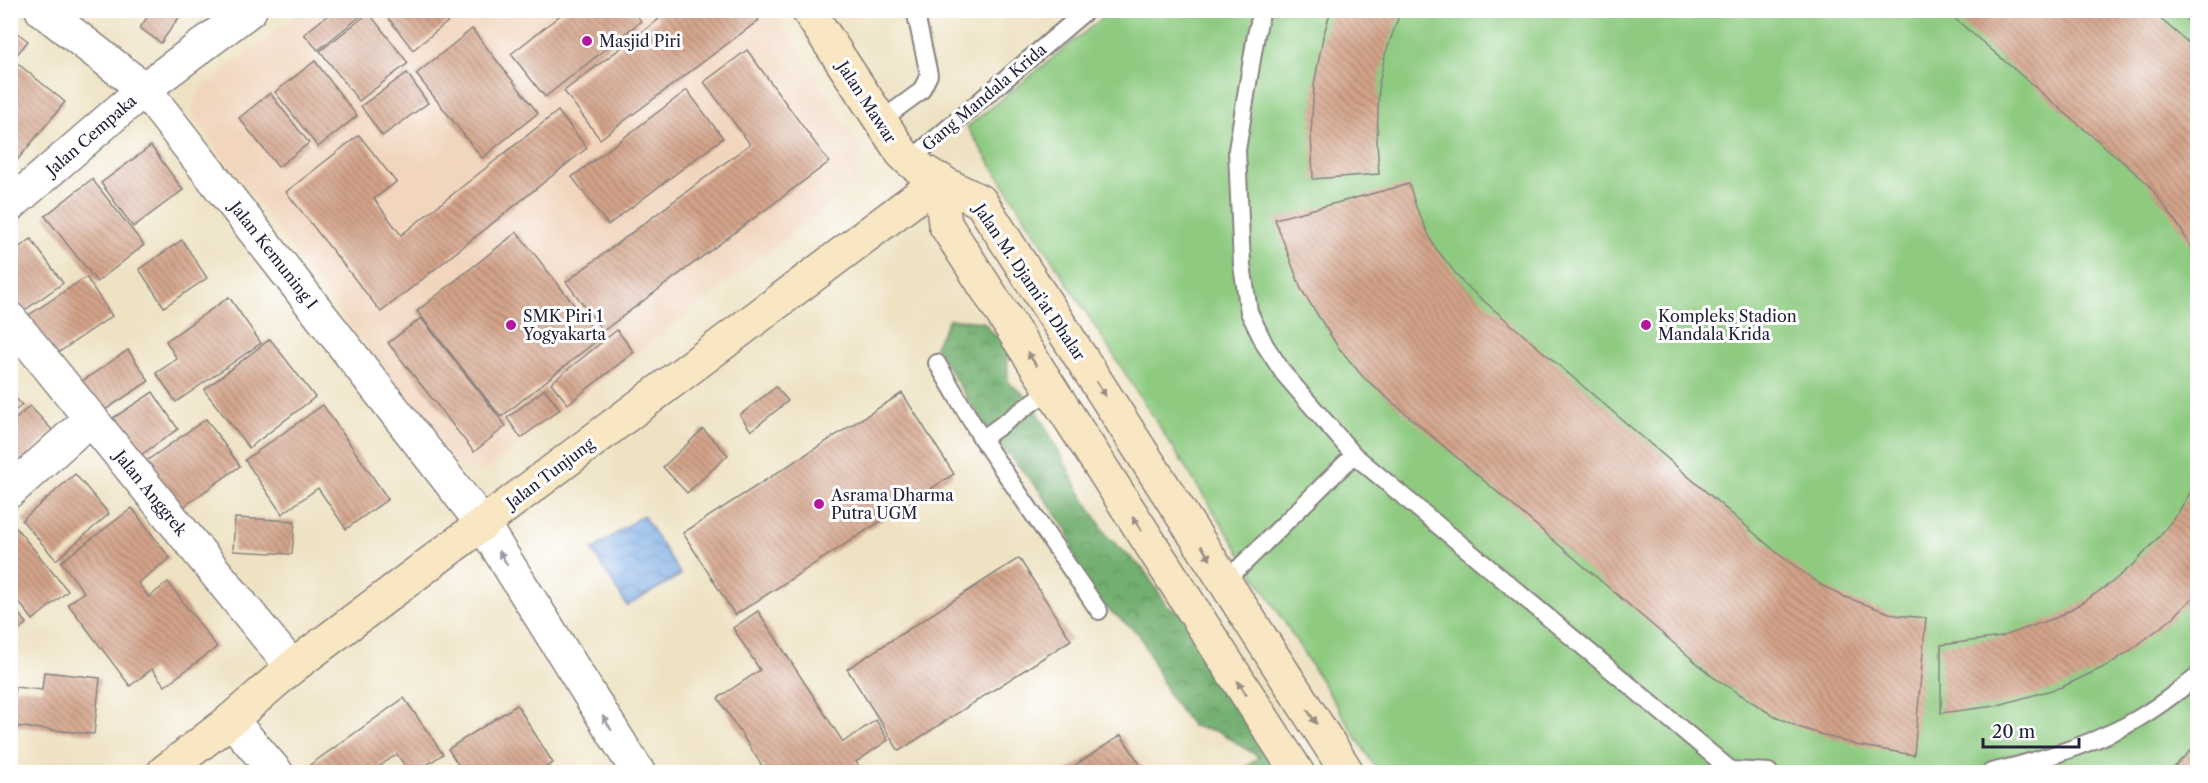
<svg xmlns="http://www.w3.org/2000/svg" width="2208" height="783" viewBox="0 0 2208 783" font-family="'Libre Caslon Text',serif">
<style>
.built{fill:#f1d5bd}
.forest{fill:url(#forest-crowns);stroke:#4a6855;stroke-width:1.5}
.park{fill:#8ecb81;stroke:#58765e;stroke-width:1.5}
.water{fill:url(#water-waves);stroke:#4e6690;stroke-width:1.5}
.building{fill:url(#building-back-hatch)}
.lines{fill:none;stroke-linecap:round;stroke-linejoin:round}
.lane-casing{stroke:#88827f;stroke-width:20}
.street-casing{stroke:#88827f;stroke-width:36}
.secondary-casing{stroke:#88827f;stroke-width:36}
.lane{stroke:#fff;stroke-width:16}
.street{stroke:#fff;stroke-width:33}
.secondary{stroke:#f9e7c3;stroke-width:33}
.oneway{fill:#988e86}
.oneway2{fill:#9c9ca7}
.poi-dot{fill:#b5179e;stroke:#fff;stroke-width:2}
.labels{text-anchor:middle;stroke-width:6;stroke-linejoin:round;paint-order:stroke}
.poi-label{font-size:16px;fill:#22223b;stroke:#fff;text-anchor:start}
.street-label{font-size:16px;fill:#22223b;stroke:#fff}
</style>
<defs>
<pattern id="forest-crowns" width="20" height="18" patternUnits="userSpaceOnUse" patternTransform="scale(1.5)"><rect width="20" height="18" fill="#72af6f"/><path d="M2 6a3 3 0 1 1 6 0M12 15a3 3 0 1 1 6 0" fill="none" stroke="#5d8e5c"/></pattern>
<pattern id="water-waves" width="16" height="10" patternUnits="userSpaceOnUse" patternTransform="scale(1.5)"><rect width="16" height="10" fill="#7aaae4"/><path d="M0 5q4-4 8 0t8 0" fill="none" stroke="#648aba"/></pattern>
<pattern id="building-back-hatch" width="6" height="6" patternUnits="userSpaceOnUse" patternTransform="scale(1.5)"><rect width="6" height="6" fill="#d3a389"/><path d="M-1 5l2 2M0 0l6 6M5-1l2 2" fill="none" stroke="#ab8471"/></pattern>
</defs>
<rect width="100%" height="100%" fill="#fff"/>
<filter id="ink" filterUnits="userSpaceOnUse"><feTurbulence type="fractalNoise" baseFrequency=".0167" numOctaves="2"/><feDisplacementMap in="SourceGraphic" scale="12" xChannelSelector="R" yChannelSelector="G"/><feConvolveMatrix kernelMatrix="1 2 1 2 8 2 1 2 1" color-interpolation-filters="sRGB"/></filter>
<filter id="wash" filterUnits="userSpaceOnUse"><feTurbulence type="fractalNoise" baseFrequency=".008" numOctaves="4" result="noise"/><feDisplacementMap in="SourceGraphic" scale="24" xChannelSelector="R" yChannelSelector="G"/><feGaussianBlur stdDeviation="1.35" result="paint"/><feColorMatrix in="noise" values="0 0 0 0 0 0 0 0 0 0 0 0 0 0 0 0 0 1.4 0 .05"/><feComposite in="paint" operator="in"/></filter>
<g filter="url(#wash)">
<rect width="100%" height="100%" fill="#eee2c3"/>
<path class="built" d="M775 10 861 150 855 184 483 472 456 466 193 117 194 101 203 86 302 11Z"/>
<path class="forest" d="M949 319 983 322 1007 348 1008 382 1032 401 1080 492 1107 536 1144 570 1168 607 1200 621 1201 661 1235 679 1284 772H1239L1259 757 1220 732 1192 726 1170 697 1139 634 1084 590 1068 532 1039 490 984 426 935 346Z"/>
<path class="park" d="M1111 11H2197V772H1378L1270 599 967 127Z"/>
<path class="water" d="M643 515 681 575 627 606 592 550Z"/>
<g id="blocks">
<g class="building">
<path d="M152 10H184L161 43 140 28Z"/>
<path d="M334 10H358L362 15 318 50 304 34Z"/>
<path d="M382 10H449L445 14 450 20 413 50Z"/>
<path d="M567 10H633L641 21 545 97 511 54Z"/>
<path d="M653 10H751L759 20 600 139 564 91 659 19Z"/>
<path d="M1331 10H1401L1385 55 1379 84 1377 141 1379 174 1313 179 1311 132 1314 85 1323 37Z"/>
<path d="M1945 10H2150L2198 51V264L2188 241 2174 219 2146 182Z"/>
<path d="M369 13 408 63 359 101 320 51Z"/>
<path d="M10 27 28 41 10 63Z"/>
<path d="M472 29 538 113 482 158 416 74Z"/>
<path d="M747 50 829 162 603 331 566 282 750 144 704 82Z"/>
<path d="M315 61 357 116 318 147 275 92Z"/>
<path d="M17 63 65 102 10 169V71Z"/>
<path d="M407 73 428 103 382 136 361 106Z"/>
<path d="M687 90 723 138 608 225 572 177Z"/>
<path d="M270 93 309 143 278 167 239 118Z"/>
<path d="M558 111 587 148 381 312 286 192 359 135 396 182 374 199 401 235Z"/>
<path d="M151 146 183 190 133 227 101 183Z"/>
<path d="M92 179 144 245 97 282 45 216Z"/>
<path d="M1409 184 1416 207 1434 246 1463 283 1782 557 1823 586 1845 597 1895 615 1926 618 1914 755 1856 745 1798 727 1769 713 1713 677 1363 377 1338 347 1301 289 1275 219Z"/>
<path d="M517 232 600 338 501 417 417 311Z"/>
<path d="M31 239 63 283 18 315 10 305V254Z"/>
<path d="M182 240 207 278 164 307 139 269Z"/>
<path d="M86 277 112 316 46 361 20 321Z"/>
<path d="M229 297 261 343 176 402 156 373 177 359 166 341Z"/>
<path d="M421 318 506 426 474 452 388 343Z"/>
<path d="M617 330 634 352 568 404 551 383Z"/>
<path d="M270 339 315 397 249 448 204 390Z"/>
<path d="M128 350 149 381 99 414 78 384Z"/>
<path d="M776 387 788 401 751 431 740 415Z"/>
<path d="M545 389 560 409 521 438 507 418Z"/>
<path d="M10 392 22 405 10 415Z"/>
<path d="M153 392 178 429 138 457 113 418Z"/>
<path d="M902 393 954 474 735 615 683 533Z"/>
<path d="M323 405 388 499 346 529 318 488 282 514 245 460Z"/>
<path d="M30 406 53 431 16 466 10 460V424Z"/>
<path d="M206 419 240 466 179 510 145 462Z"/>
<path d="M703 429 728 455 687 493 663 467Z"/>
<path d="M75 474 109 514 56 560 22 520Z"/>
<path d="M2198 479V592L2174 617 2131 650 2108 665 2062 687 1995 706 1941 713V645L2001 637 2058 617 2086 600 2111 583 2135 563 2157 539 2178 513Z"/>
<path d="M132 508 170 558 138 583 149 597 168 582 217 647 165 686 152 669 130 686 68 604 84 592 61 562Z"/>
<path d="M235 518 295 521 292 554 233 551Z"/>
<path d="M12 523 68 591 33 620 10 591Z"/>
<path d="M1019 558 1071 640 899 751 847 669Z"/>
<path d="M10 604 27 623 10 637Z"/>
<path d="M758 611 843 742 876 720 888 740 856 762 863 772H766L718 698 760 670 733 628Z"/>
<path d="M44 672 100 678 94 734 11 726 15 687 42 690Z"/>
<path d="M404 698 443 754 416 772H409L397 754 380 766 385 772H315L310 765Z"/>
<path d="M517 705 553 763 539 772H463L448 749Z"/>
<path d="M1121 735 1145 772H1065Z"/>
<path d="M2198 743V772H2169Z"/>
<path d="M10 761 20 772H10Z"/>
</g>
</g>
</g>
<g filter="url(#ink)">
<use href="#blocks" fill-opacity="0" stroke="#88827f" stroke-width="1.5"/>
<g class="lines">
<defs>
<g id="lane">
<path d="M1262 10 1256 35 1237 150 1242 265 1249 312 1265 345 1284 374 1354 455 1733 772"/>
<path d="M2190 10 2198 18"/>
<path d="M880 121 921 91 929 75 915 10"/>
<path d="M909 161 1087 10"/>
<path d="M937 363 982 439 1099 611"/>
<path d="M982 439 1051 389"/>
<path d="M1223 580 1241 566 1354 455"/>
<path d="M1730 770 1769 772"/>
<path d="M1991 772C2034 762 2077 749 2117 730 2146 716 2172 696 2198 676"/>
</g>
<g id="street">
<path d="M42 10 144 89 482 523 638 772"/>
<path d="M10 205 144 89 250 10"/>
<path d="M10 319 292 667"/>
<path d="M10 491 91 418"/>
<path d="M231 720 276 772"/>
</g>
<g id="secondary">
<path d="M808 10 902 153C923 175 954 188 981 202L1347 772"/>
<path d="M940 180 945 224 1297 772"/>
<path d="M164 772 231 720 292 667 940 180"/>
</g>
</defs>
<use href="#lane" class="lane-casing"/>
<use href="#street" class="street-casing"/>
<use href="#secondary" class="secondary-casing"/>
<use href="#lane" class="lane"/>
<use href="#street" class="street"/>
<use href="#secondary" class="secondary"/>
</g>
<defs><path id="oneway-solid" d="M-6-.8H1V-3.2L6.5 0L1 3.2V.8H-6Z" transform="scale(1.5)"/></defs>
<g class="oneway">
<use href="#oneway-solid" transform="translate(1032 359) rotate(-123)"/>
<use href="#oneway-solid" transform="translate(1101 389) rotate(57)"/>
<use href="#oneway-solid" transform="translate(1137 524) rotate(-123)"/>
<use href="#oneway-solid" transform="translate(1206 553) rotate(57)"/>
<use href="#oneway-solid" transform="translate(1242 688) rotate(-123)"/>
<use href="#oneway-solid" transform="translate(1312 717) rotate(57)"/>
</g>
<g class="oneway2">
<use href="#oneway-solid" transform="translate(503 558) rotate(-122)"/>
<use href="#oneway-solid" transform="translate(607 723) rotate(-122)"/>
</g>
</g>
<g class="poi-dot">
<circle cx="587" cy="41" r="6"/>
<circle cx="511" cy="325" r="6"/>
<circle cx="1646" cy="325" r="6"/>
<circle cx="819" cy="504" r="6"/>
</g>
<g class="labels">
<g class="poi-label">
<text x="599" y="47">Masjid Piri</text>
<text x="523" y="322">SMK Piri 1<tspan x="523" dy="18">Yogyakarta</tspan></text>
<text x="1658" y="322">Kompleks Stadion<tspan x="1658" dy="18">Mandala Krida</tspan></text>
<text x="831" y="501">Asrama Dharma<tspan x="831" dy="18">Putra UGM</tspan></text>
</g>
<g class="street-label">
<text transform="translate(984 97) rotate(-40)" y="6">Gang Mandala Krida</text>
<text transform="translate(867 102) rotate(57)" y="6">Jalan Mawar</text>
<text transform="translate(91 135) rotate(-41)" y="6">Jalan Cempaka</text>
<text transform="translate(274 255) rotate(52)" y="6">Jalan Kemuning I</text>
<text transform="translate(1030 282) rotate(56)" y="6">Jalan M. Djami'at Dhalar</text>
<text transform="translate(550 473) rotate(-37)" y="6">Jalan Tunjung</text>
<text transform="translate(151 493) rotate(51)" y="6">Jalan Anggrek</text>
</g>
</g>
<rect width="2208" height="783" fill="none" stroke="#fff" stroke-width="36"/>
<path d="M1983 738v9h96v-9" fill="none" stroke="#22223b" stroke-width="3"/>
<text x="1992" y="738" font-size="18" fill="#22223b" stroke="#ffffff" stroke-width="4.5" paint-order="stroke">20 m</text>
</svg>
